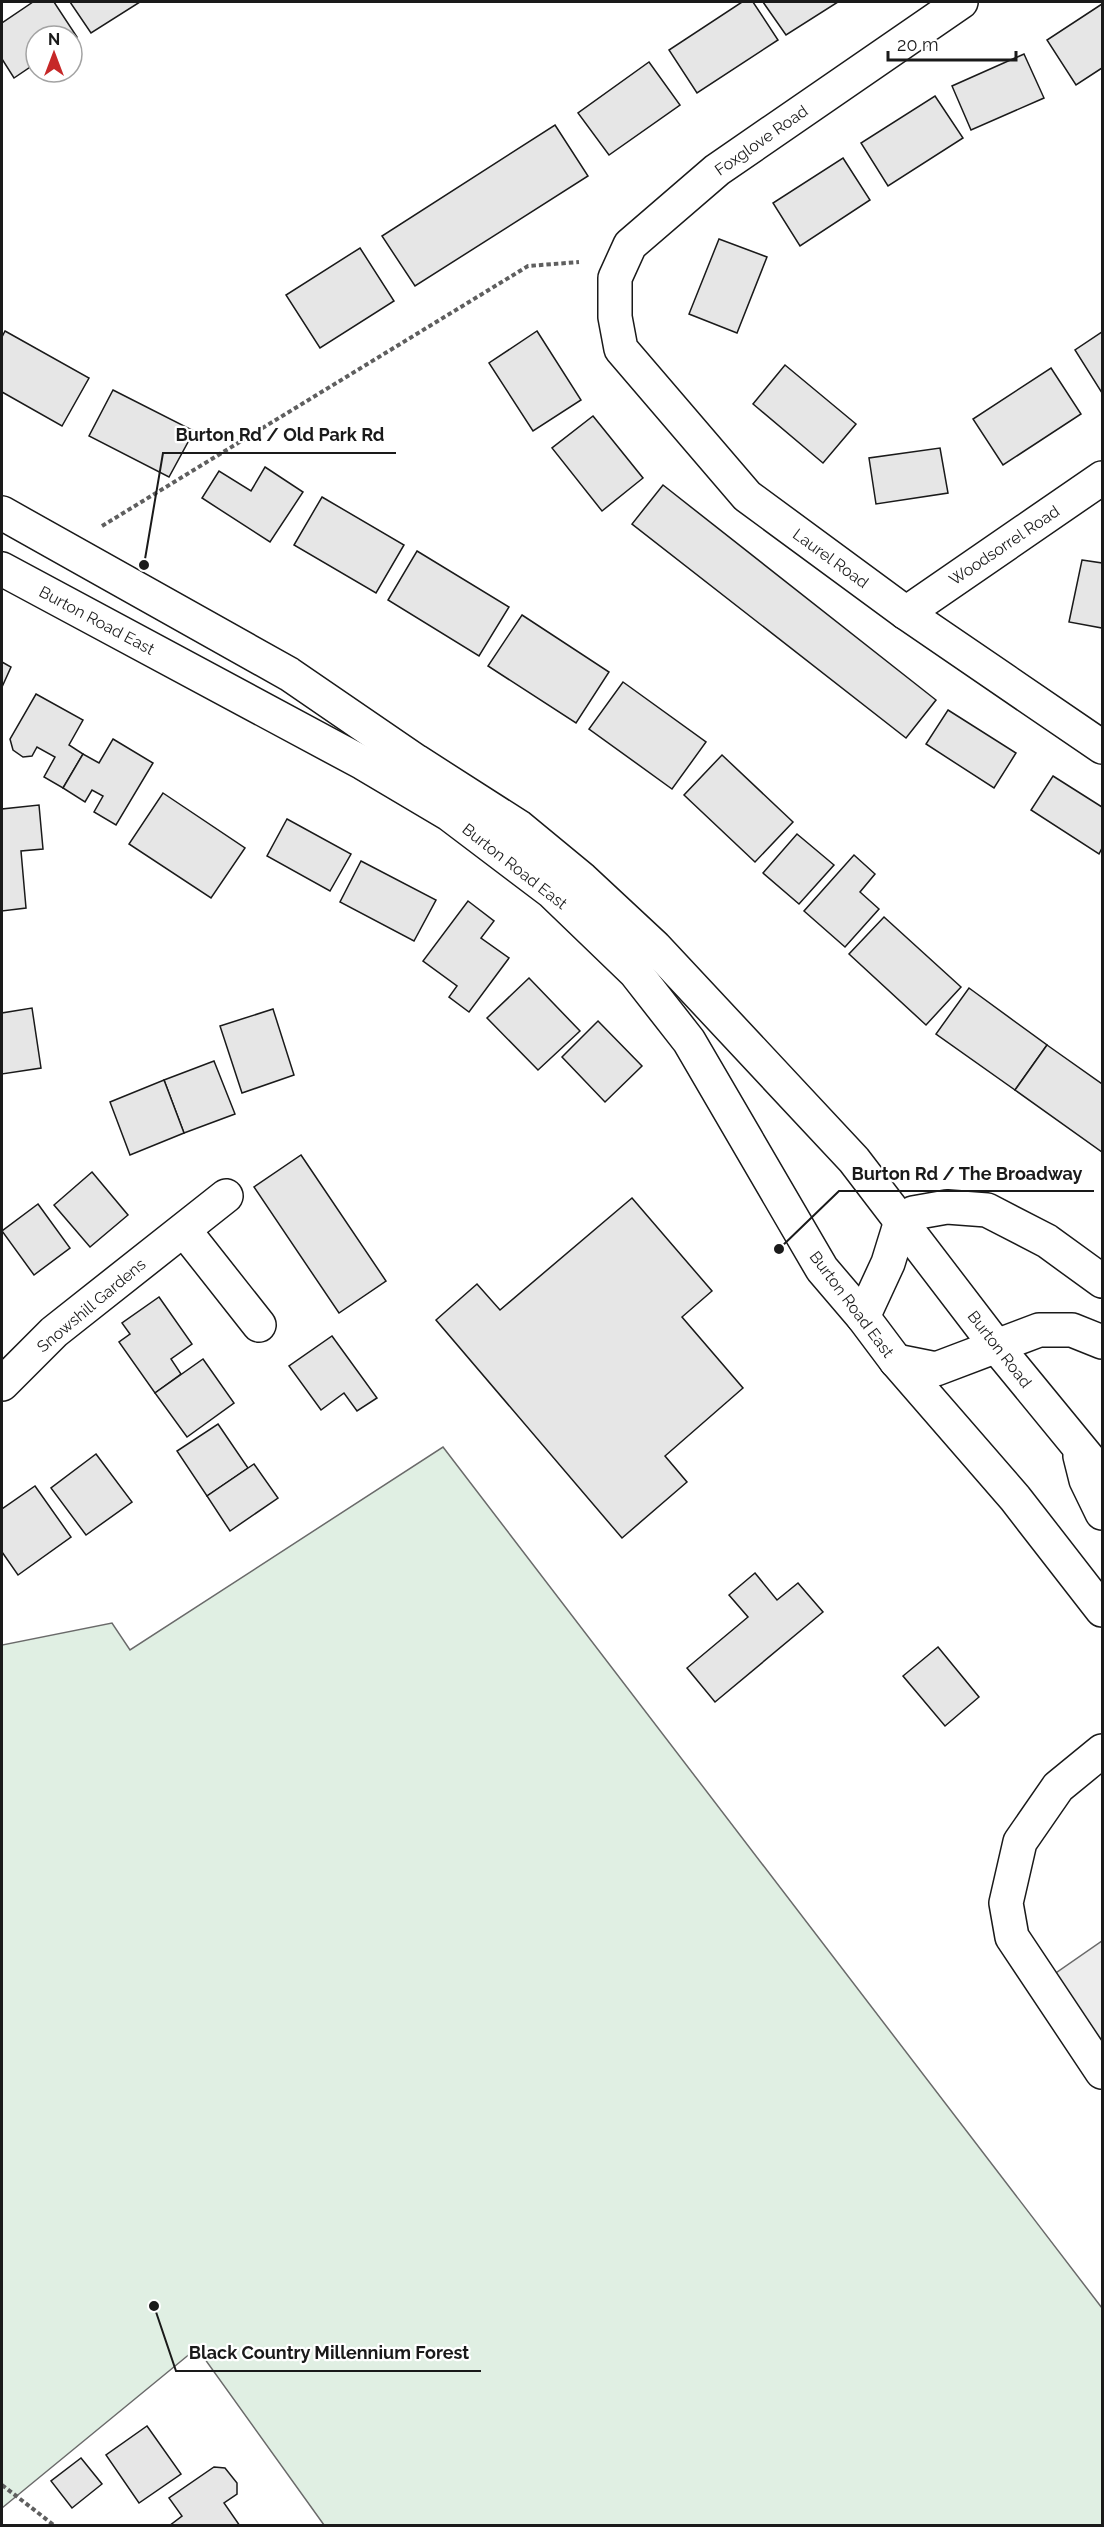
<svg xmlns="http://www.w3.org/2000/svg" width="1104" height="2527" viewBox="0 0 1104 2527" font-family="Raleway,sans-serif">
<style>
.green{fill:#e0efe3;stroke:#6a6a6a;stroke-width:1.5}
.parking{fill:#ededed;stroke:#6a6a6a;stroke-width:1.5}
.building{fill:#e6e6e6;stroke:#1a1a1a;stroke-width:1.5}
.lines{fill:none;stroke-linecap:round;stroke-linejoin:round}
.minor-casing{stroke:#1a1a1a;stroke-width:36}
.major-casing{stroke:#1a1a1a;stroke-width:36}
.path{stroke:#5f5f5f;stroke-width:4;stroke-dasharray:4.5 3;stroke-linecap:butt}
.minor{stroke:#fff;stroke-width:33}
.major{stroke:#fff;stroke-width:33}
.labels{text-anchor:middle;stroke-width:4.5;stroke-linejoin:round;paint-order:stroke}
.street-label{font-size:16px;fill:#1a1a1a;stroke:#fff}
.leader{fill:none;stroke:#1a1a1a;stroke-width:2}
.callout-dot{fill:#1a1a1a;stroke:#fff;stroke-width:2}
.callout-label{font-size:18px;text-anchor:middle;font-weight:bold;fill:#1a1a1a;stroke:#fff;stroke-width:4.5;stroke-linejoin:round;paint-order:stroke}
</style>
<rect width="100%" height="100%" fill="#fff"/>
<path class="green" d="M443 1447 1102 2308V2525H324L197 2348 2 2508V1645L112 1623 130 1650Z"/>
<path class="parking" d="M1102 1941V2047L1053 1975Z"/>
<g class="building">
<path d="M33 2H54L77 37 72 40V36H36V63L14 78 2 59V23Z"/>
<path d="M70 2H140L91 33Z"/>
<path d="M742 2H753L778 40 697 93 669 50Z"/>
<path d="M763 2H838L786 35Z"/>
<path d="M1102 4V68L1076 85 1047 40Z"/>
<path d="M1024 54 1044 98 971 130 952 86Z"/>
<path d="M649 62 680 105 609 155 578 113Z"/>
<path d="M935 96 963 138 888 186 861 143Z"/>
<path d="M555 125 588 176 415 286 382 236Z"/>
<path d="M843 158 870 200 800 246 773 203Z"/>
<path d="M719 239 767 257 737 333 689 314Z"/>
<path d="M360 248 394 301 320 348 286 295Z"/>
<path d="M5 331 89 378 62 426 2 392V337Z"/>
<path d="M537 331 581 400 533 431 489 363Z"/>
<path d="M1102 332V393L1075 350Z"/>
<path d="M785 365 856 424 823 463 753 404Z"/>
<path d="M1051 368 1081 414 1003 465 973 419Z"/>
<path d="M113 390 194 431 169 477 89 436Z"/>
<path d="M593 416 643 478 602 511 552 448Z"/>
<path d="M940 448 948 493 876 504 869 458Z"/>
<path d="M265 467 303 492 270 542 202 498 219 471 251 491Z"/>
<path d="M663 485 936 700 906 738 632 524Z"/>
<path d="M322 497 404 545 376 593 294 545Z"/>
<path d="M417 551 509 607 479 656 388 600Z"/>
<path d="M1082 560 1102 563V628L1069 622Z"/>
<path d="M522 615 609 672 576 723 488 666Z"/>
<path d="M2 662 11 667 2 687Z"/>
<path d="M623 682 706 742 672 789 589 729Z"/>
<path d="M36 694 83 720 69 745 83 754 63 788 44 777 55 757 37 747 32 756 23 757 13 750 10 739Z"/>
<path d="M948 710 1016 753 994 788 926 744Z"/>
<path d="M113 739 153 763 116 825 94 812 103 796 92 790 85 802 63 788 83 754 99 763Z"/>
<path d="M722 755 793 822 755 862 684 795Z"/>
<path d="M1053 776 1102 807V848L1099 854 1031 810Z"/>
<path d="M163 793 245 848 211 898 129 844Z"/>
<path d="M39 805 43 849 21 851 26 908 2 911V809Z"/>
<path d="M287 819 351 854 330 891 267 856Z"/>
<path d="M797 834 834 865 799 904 763 873Z"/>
<path d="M854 855 875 874 860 892 879 909 845 947 804 911Z"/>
<path d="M361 861 436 900 414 941 340 902Z"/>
<path d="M468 901 494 921 481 938 509 958 469 1012 449 997 457 986 423 961Z"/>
<path d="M884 917 961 987 926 1025 849 954Z"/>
<path d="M529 978 580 1031 538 1070 487 1018Z"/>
<path d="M969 988 1047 1045 1015 1090 936 1034Z"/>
<path d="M32 1008 41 1068 2 1074V1013Z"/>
<path d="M273 1009 294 1075 242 1093 220 1026Z"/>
<path d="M598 1021 642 1066 605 1102 562 1057Z"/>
<path d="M1047 1045 1102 1084V1152L1015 1090Z"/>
<path d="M214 1061 235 1114 184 1133 164 1080Z"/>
<path d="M164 1080 184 1133 130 1155 110 1102Z"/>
<path d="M301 1155 386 1281 339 1313 254 1187Z"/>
<path d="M92 1172 128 1215 90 1247 54 1205Z"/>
<path d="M632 1198 712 1291 682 1317 743 1388 665 1456 687 1482 622 1538 436 1320 477 1284 500 1310Z"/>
<path d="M38 1204 70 1248 34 1275 2 1231Z"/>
<path d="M159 1297 192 1344 171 1359 181 1374 155 1393 119 1342 130 1334 122 1323Z"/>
<path d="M332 1336 377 1398 357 1411 344 1393 321 1410 289 1366Z"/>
<path d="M203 1359 234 1403 187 1437 155 1393Z"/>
<path d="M218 1424 248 1468 207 1496 177 1451Z"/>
<path d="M96 1454 132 1502 86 1535 51 1488Z"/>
<path d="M254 1464 278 1498 230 1531 207 1496Z"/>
<path d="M35 1486 71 1537 18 1575 2 1552V1509Z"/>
<path d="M755 1573 777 1600 798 1583 823 1612 715 1702 687 1668 748 1617 729 1595Z"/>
<path d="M938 1647 979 1697 945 1726 903 1676Z"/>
<path d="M147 2426 181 2474 139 2503 106 2455Z"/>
<path d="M81 2458 102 2484 72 2508 51 2481Z"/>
<path d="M214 2467 225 2468 237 2483V2494L224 2503 240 2526H169L182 2516 169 2498Z"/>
</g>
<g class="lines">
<defs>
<g id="minor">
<path d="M961 2 717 170 630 245 615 278V317L621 349 747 496 906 613 1102 747"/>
<path d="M906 613 1102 478"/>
<path d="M184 1230 259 1325"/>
<path d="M2 1384 54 1332 226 1196"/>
<path d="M1102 1751 1058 1787 1020 1842 1006 1903 1012 1937 1102 2072"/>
</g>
<g id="major">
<path d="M2 513 289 674 416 761 519 827 582 879 655 947 854 1160 997 1347 1102 1475"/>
<path d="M2 569 363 763 449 814 552 892 635 972 689 1041 822 1269 863 1317 896 1361 1015 1498 1102 1610"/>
<path d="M863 1317 888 1263 901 1221 913 1213 947 1207 987 1210 1047 1241 1102 1281"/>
<path d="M896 1361 936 1369 1039 1330H1072L1102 1342"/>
<path d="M1080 1456 1086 1480 1102 1513"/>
</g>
</defs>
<use href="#minor" class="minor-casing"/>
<use href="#major" class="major-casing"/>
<g class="path">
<path d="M102 526 528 266 579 262"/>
<path d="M2 2485 55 2526"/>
</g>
<use href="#minor" class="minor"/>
<use href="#major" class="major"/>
</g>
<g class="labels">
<g class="street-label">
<text transform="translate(761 140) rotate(-35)" y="6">Foxglove Road</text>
<text transform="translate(1004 545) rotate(-34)" y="6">Woodsorrel Road</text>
<text transform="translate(831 558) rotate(36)" y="6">Laurel Road</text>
<text transform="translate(97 620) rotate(28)" y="6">Burton Road East</text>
<text transform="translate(515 866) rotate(38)" y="6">Burton Road East</text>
<text transform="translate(852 1304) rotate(53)" y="6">Burton Road East</text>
<text transform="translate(91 1305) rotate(-40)" y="6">Snowshill Gardens</text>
<text transform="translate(1000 1349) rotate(52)" y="6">Burton Road</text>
</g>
</g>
<path class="leader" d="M144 565L163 453H396M779 1249L839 1191H1094M154 2306L176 2371H481"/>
<g class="callout-dot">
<circle cx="144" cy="565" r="6"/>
<circle cx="779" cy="1249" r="6"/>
<circle cx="154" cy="2306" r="6"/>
</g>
<g class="callout-label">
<text x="280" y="441">Burton Rd / Old Park Rd</text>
<text x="967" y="1180">Burton Rd / The Broadway</text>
<text x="329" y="2359">Black Country Millennium Forest</text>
</g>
<rect width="1104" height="2527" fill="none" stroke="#1a1a1a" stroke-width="6"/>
<g transform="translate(54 54)"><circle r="28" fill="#ffffff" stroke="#a3a3a3" stroke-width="1.5"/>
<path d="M0-4.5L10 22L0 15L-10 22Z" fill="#c62828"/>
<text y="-9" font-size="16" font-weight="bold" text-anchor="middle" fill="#1a1a1a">N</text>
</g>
<path d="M888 51v9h128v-9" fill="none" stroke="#1a1a1a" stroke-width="3"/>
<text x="897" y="51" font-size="18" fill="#1a1a1a" stroke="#ffffff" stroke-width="4.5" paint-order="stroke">20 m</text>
</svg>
